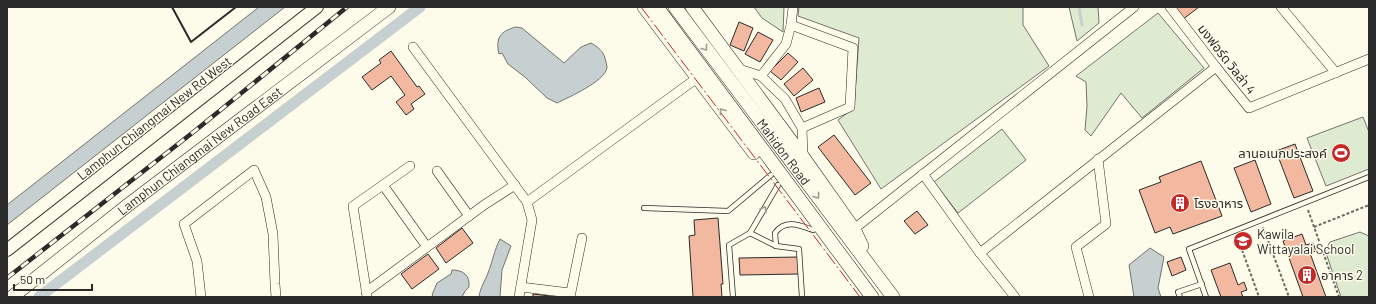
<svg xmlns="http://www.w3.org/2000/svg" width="1376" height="304" viewBox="0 0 1376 304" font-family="Barlow,'Noto Sans Thai',sans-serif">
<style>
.green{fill:#deebd1;stroke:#74746e}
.water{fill:#c7d0d0;stroke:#74746e}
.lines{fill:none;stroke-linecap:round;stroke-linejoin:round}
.stream{stroke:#c7d0d0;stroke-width:3}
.canal{stroke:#c7d0d0;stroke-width:11}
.building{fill:#f2b8a0;stroke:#2b2b2b}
.service-casing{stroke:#2b2b2b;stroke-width:6}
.minor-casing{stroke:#2b2b2b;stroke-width:10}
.tertiary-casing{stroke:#2b2b2b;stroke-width:14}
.secondary-casing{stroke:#2b2b2b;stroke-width:14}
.path{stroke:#6a6964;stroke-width:2;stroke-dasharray:3 2;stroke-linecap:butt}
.service{stroke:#fdfbea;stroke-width:4.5}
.minor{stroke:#fdfbea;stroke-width:9}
.tertiary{stroke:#fdfbea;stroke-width:12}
.secondary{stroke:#fdfbea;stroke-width:13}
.rail-casing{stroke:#2b2b2b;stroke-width:4.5}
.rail{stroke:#fdfbea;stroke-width:3;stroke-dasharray:9;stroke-linecap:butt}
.wall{stroke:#2b2b2b;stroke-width:2}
.power{stroke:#c62828;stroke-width:1;stroke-dasharray:14 3 2 3;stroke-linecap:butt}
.oneway{stroke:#9e9d94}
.labels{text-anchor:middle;stroke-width:3;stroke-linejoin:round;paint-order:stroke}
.street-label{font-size:13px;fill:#2b2b2b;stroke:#fdfbea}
.poi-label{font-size:13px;fill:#2b2b2b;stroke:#fdfbea;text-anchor:start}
</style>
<rect width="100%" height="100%" fill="#fdfbea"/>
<g class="green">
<path d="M754 7H784L783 32 762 18Z"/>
<path d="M799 7H1023V25L1049 66 881 189 838 120 854 108 859 38 798 16Z"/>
<path d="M1069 7H1098L1099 23 1077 41Z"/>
<path d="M1158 13 1204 68 1142 118 1121 93 1091 136 1085 130 1087 106 1086 82 1076 76Z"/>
<path d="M1363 117 1369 132V169L1326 186 1307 138Z"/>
<path d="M1002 129 1026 160 958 213 934 182Z"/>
<path d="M1360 232 1369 236V297H1341L1325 250 1330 242Z"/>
</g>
<g class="water">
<path d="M259 7H285L7 225V205Z"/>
<path d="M516 27 522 28 564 63 581 47 591 43C598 47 603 51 605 58 606 62 607 65 607 68 604 82 569 97 557 103L547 98 526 78 508 64 502 53 499 54C495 37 501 31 516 27Z"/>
<path d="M500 239 511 246 502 270 500 297H479C480 288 485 281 488 273 493 260 494 251 500 239Z"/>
<path d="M1150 248 1164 257 1158 288 1161 297H1134L1129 265Z"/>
<path d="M452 270C463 270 470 275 469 287L465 291 462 297H434L432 295 437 283 451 274Z"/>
</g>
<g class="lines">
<path class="stream" d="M1079 7 1082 25"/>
<path class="canal" d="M39 297 420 7"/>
</g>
<g class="building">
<path d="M1171 7H1199L1182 20Z"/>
<path d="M739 22 753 28 744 51 730 45Z"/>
<path d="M758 32 773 40 760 62 745 54Z"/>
<path d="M391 51 417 87 419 86 425 94 411 104 414 109 406 115 396 102 405 95 391 76 372 90 362 77 381 63 379 60Z"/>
<path d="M788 53 798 62 781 80 770 71Z"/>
<path d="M803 68 813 80 794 96 784 84Z"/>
<path d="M819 88 825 102 801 112 796 98Z"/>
<path d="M834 135 871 183 855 195 818 147Z"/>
<path d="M1295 144 1313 191 1294 198 1276 151Z"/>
<path d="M1255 160 1271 204 1251 212 1234 168Z"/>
<path d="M1201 161 1222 216 1173 234 1170 227 1155 233 1139 190 1161 182 1159 177Z"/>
<path d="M917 211 928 225 915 234 904 221Z"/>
<path d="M718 218 723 284H721L722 297H693L689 236 695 235 694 220Z"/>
<path d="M462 228 473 243 446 263 436 248Z"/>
<path d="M1302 234 1306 245 1313 243 1316 251 1310 253 1326 297H1303L1283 241Z"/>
<path d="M428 254 439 269 412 289 401 274Z"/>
<path d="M799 257V274L740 275 739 258Z"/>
<path d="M1181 257 1186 270 1172 276 1167 262Z"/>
<path d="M1230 263 1238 285 1244 282 1247 290 1241 292 1243 297H1221L1211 270Z"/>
<path d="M533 294 558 297H533Z"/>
</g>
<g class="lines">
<defs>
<g id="service">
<path d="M644 208 728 211 771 175"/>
<path d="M750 233 778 185"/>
<path d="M776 246 775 233C785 219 799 225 813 230"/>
<path d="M733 297 729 245 750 233 776 246 799 249 802 297"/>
<path d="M1180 297 1178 292 1202 284"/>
<path d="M1206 297 1189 249 1369 177"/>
</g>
<g id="minor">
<path d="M1170 7 1216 67 1249 108 1369 59"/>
<path d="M1281 7 1336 73"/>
<path d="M791 25 853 48 850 107 802 128"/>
<path d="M413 47 527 202 532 220 519 297"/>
<path d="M736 68 761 76 785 99 802 128 803 156"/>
<path d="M761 76 786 44 791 25 793 7"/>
<path d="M437 171 469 216"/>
<path d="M923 174 980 253 1015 297"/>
<path d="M383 185 427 247"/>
<path d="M527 202 697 78"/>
<path d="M854 229 1134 7"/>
<path d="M980 253 1216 67"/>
<path d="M521 287 570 293"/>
<path d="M366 292 484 205 515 185"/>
<path d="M367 296 353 206 410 166"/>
<path d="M201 297 197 261 184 224 254 170 266 197 273 234 275 284 276 297"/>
<path d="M570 297 582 238"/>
<path d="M1089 297 1076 247 1106 224 1098 159"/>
</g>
<path id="tertiary" d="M7 250 317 7"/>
<g id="secondary">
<path d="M644 7 754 153"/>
<path d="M657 7 872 297"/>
<path id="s1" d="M675 7 893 297"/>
<path d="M692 7 803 157 854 229 862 246"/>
<path id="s2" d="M12 297 128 205 389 7"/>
</g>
</defs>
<use href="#service" class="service-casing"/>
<use href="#minor" class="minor-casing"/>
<use href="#tertiary" class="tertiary-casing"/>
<use href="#secondary" class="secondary-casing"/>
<g class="path">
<path d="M1308 210 1339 297"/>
<path d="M1263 227 1289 297"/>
<path d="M1314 227 1369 205"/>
<path d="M1237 236 1259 297"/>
</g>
<use href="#service" class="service"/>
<use href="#minor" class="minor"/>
<use href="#tertiary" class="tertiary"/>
<use href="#secondary" class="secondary"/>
<defs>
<path id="rail" d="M7 278 196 130 347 7"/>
</defs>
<use href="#rail" class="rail-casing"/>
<use href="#rail" class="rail"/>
<path class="wall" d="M172 7 191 42 236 7"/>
<path class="power" d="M641 7 860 297"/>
</g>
<defs><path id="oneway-chevron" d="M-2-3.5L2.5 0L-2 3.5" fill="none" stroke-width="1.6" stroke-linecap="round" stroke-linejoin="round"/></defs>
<g class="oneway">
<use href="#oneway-chevron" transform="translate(705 48) rotate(53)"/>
<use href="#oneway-chevron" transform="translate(722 111) rotate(-127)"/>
<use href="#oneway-chevron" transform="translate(817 196) rotate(53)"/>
<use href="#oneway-chevron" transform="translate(764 209) rotate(-61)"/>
</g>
<defs>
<symbol id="stadium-disc" viewBox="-11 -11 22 22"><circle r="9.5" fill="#c62828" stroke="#fdfbea"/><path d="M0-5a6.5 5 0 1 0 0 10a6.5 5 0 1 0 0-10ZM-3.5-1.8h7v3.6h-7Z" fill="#fff"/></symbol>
<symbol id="building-disc" viewBox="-11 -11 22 22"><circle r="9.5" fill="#c62828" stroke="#fdfbea"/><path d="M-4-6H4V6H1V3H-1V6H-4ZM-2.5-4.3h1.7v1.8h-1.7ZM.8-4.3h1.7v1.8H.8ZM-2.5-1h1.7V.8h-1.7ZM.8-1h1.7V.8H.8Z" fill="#fff"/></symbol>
<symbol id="school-disc" viewBox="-11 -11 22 22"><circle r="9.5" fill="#c62828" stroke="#fdfbea"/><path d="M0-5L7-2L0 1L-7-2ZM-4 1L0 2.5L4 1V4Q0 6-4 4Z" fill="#fff"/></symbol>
</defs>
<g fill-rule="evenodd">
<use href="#stadium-disc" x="1330" y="142" width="22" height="22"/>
<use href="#building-disc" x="1169" y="192" width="22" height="22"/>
<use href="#school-disc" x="1232" y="230" width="22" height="22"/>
<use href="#building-disc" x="1296" y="264" width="22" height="22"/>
</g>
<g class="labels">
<g class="street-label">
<text transform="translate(1227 59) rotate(52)" y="5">มงฟอร์ด วิลล่า 4</text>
<text transform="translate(154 118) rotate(-38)" y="5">Lamphun Chiangmai New Rd West</text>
<text dy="5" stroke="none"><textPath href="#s2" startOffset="238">Lamphun Chiangmai New Road East</textPath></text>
<text dy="5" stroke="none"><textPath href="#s1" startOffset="181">Mahidon Road</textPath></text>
</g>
<g class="poi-label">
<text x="1327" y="158" text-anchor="end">ลานอเนกประสงค์</text>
<text x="1194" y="208">โรงอาหาร</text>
<text x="1257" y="239">Kawila<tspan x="1257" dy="15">Wittayalai School</tspan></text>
<text x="1321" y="280">อาคาร 2</text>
</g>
</g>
<rect width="1376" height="304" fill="none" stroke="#2b2b2b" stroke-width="16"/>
<path d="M14 284v6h78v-6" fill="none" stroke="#2b2b2b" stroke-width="2"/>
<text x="20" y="284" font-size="12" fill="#2b2b2b" stroke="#fdfbea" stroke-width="3" paint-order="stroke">50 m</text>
</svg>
